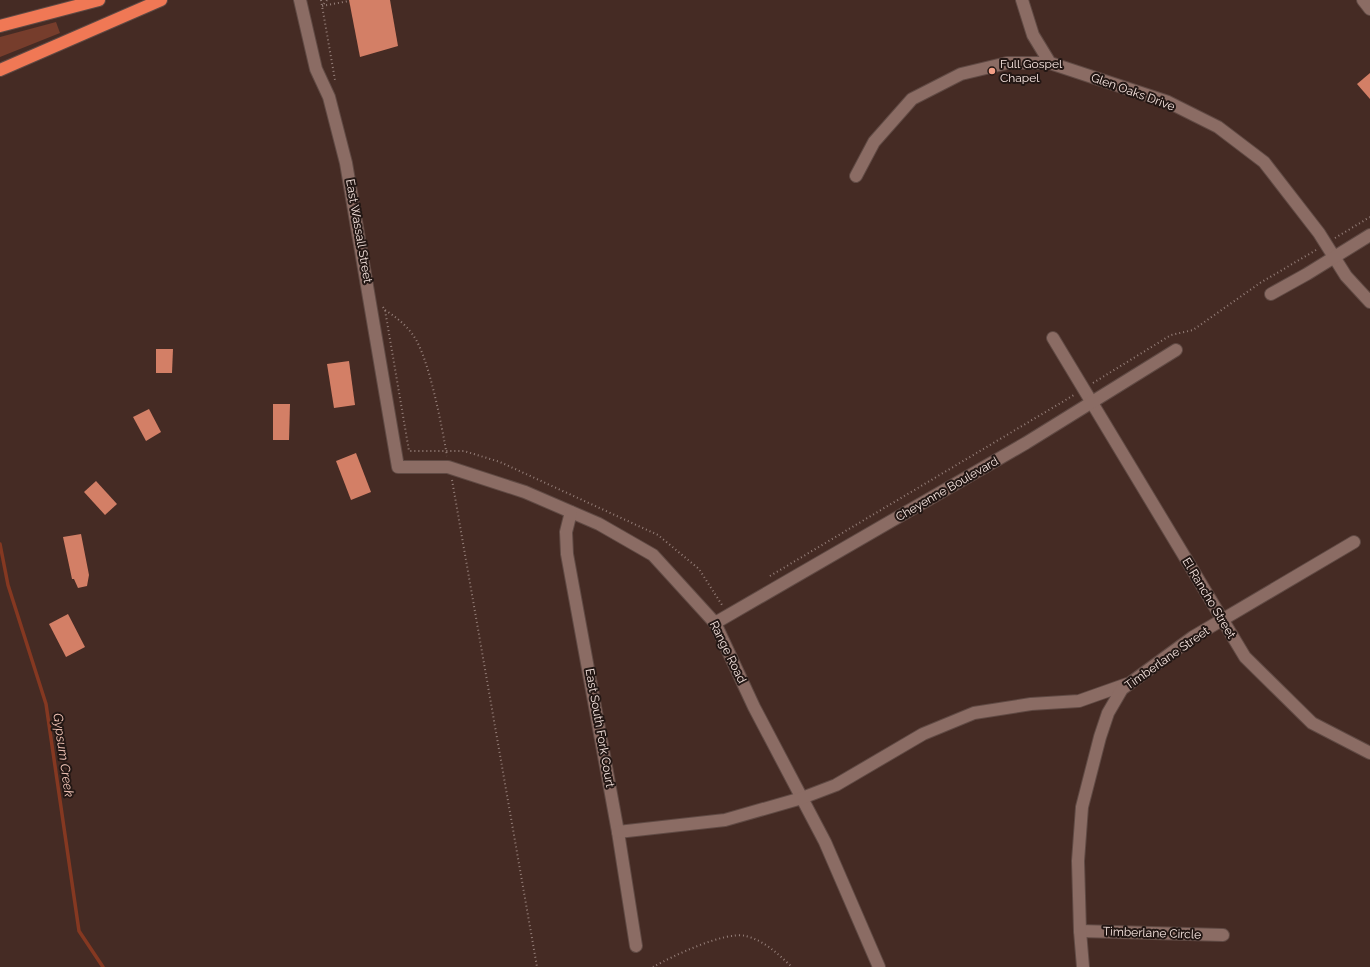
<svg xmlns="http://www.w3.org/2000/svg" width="1370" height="967" viewBox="0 0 1370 967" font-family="Raleway,sans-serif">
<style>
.green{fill:#763d2c}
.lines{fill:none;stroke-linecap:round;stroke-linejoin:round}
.stream{stroke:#853821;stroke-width:3.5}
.building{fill:#d37f66}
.minor-casing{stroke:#604a44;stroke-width:14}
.motorway-casing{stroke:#604a44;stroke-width:14}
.path{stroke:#957f79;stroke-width:2;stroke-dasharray:1 3;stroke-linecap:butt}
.minor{stroke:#8b6c64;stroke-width:12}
.motorway{stroke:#f07855;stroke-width:12}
.poi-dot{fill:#f39f86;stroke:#231714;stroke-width:1.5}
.labels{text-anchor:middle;stroke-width:4;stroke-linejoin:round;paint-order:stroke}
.poi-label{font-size:12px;fill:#f9e7e2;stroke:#231714;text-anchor:start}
.street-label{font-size:12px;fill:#f9e7e2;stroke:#231714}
.water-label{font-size:13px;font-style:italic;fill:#f8c9bb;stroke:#231714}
</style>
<rect width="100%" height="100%" fill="#452b24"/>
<path class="green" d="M56 22 60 33 0 57V37Z"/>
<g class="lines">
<path class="stream" d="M0 544 8 585 46 704 79 931 103 967"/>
</g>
<g class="building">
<path d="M349 0H390L398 46 360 57Z"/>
<path d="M1370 73V99L1357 84Z"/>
<path d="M156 349H173L172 373H156Z"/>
<path d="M349 361 355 405 334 408 327 364Z"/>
<path d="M273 404H290L289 440H273Z"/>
<path d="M149 409 161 432 146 441 133 417Z"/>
<path d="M356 453 371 492 351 500 336 461Z"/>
<path d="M96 481 117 504 105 515 84 492Z"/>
<path d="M81 534 89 575 87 586 78 588 74 579H72L63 537Z"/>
<path d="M68 614 85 647 66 657 49 624Z"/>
</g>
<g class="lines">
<defs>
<g id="minor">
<path d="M300 0 316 69 329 97 346 163 398 467H448L525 492 599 524 653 555 715 623 754 707 825 842 879 967"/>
<path d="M1022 0 1033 35 1050 63 1168 102 1218 127 1264 162 1319 233 1346 276 1370 302"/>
<path d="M1363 0 1370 9"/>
<path d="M856 176 874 142 912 99 961 74 1007 63H1050"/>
<path d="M1271 294 1307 274 1370 235"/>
<path d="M1053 338 1245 657 1312 723 1370 753"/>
<path d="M571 512 566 532 567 554 618 832 636 946"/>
<path d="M715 623 1026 443 1176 350"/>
<path d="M618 832 725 820 802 798 836 785 923 734 974 713 1031 704 1079 701 1127 684"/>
<path d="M1080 931 1223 935"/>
<path d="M1083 967 1080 931 1078 861 1082 807 1100 737 1108 713 1122 689 1193 637 1354 542"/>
</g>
<g id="motorway">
<path d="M0 26 99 0"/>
<path d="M0 70 161 0"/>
</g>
</defs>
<use href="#minor" class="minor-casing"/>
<use href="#motorway" class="motorway-casing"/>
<g class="path">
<path d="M321 0 335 80"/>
<path d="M327 0 322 6 349 1"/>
<path d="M1335 238 1370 217"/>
<path d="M383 307 385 310 409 451H464L500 462 658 535 699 569 722 605"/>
<path d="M385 310C396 317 405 324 413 335 429 357 442 427 447 456"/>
<path d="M1093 383 1171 335 1193 330 1260 283 1316 250"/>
<path d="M452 480 537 967"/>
<path d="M770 576 1074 395"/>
<path d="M653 967C673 956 724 931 746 936 765 941 778 954 792 967"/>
</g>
<use href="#minor" class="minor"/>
<use href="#motorway" class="motorway"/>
</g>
<circle class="poi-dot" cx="992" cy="71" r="4"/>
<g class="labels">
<g class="poi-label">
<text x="1000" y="68">Full Gospel<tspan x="1000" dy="14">Chapel</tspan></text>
</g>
<g class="street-label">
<text transform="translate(1133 92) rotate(20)" y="4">Glen Oaks Drive</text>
<text transform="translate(359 231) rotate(80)" y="4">East Wassall Street</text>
<text transform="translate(947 489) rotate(-30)" y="4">Cheyenne Boulevard</text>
<text transform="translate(1209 598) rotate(59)" y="4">El Rancho Street</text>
<text transform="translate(728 652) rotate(64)" y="4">Range Road</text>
<text transform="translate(1167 658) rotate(-35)" y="4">Timberlane Street</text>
<text transform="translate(600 728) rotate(80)" y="4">East South Fork Court</text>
<text transform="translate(1152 933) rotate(2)" y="4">Timberlane Circle</text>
</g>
<g class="water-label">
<text transform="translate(64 755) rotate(82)" y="5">Gypsum Creek</text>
</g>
</g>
</svg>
